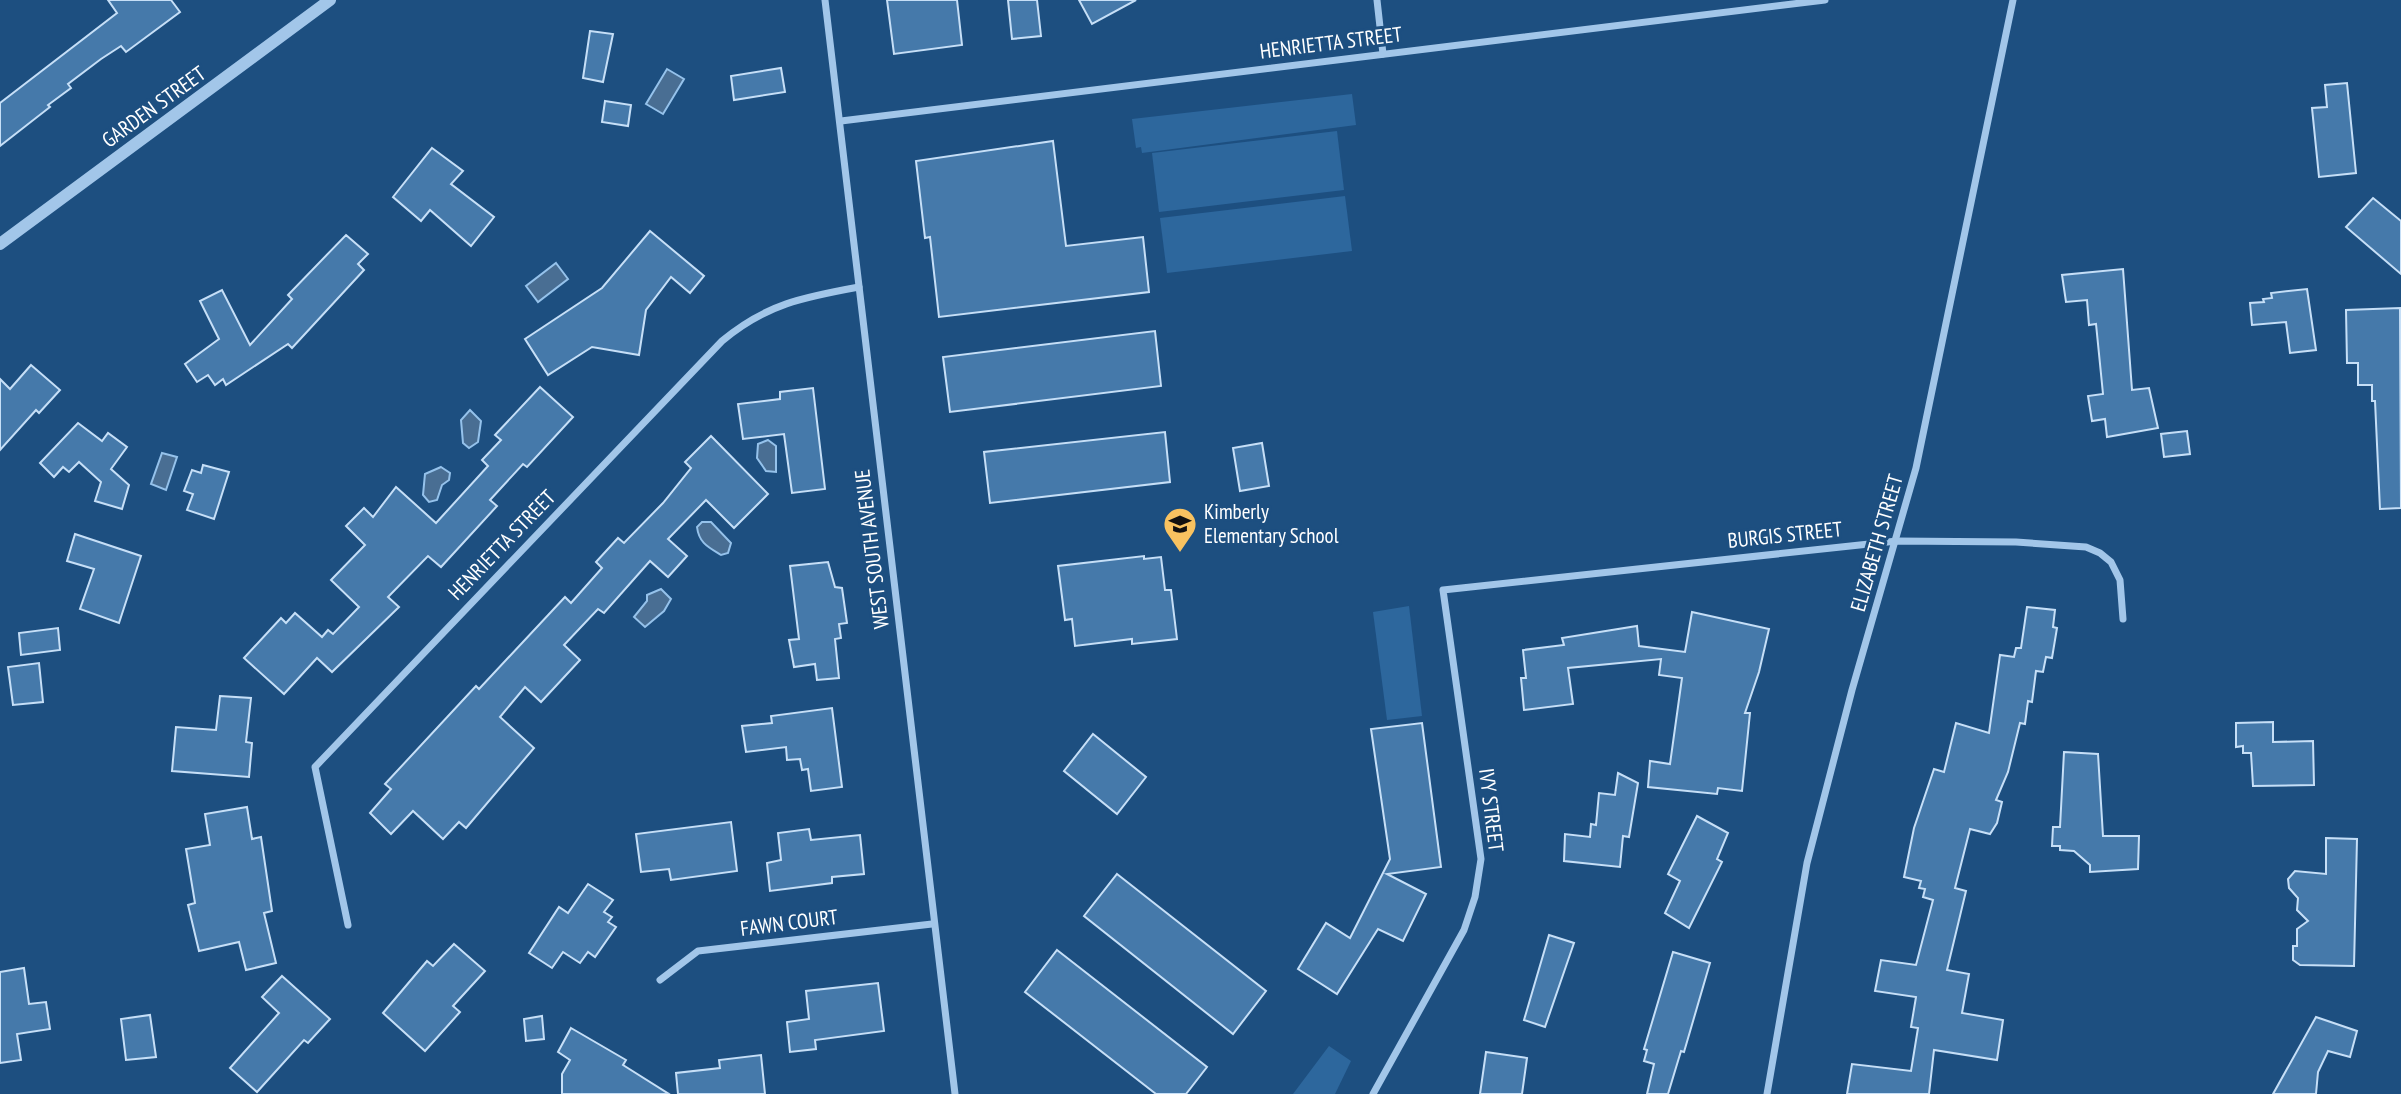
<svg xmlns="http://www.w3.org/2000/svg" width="2401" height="1094" viewBox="0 0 2401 1094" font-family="'PT Sans Narrow',sans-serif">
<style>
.green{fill:#2d679d}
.water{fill:#496e93;stroke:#95c2eb;stroke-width:2}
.building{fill:#4579aa;stroke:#c6dff7;stroke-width:2}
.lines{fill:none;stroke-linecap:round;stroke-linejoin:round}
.minor{stroke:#a2c6e9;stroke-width:7}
.tertiary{stroke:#a2c6e9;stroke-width:12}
.labels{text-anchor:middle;stroke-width:6;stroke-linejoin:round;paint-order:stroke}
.street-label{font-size:21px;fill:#fff;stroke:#1d4f80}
.poi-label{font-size:21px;fill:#fff;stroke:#1d4f80;text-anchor:start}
</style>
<rect width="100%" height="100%" fill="#1d4f80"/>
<g class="green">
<path d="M1352 94 1356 125 1142 153 1141 147 1136 148 1132 119Z"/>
<path d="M1337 131 1344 190 1159 212 1152 153Z"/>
<path d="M1345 196 1352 251 1167 273 1160 218Z"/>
<path d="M1409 606 1422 716 1387 720 1373 612Z"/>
<path d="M1329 1046 1351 1061 1335 1094H1293Z"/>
</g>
<g class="water">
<path d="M667 69 684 79 663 114 646 104Z"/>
<path d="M556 263 568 279 538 302 526 286Z"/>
<path d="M470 410 481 421 478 442 469 448 463 443 461 420Z"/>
<path d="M768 440 776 446V472L766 471 757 458 758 444Z"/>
<path d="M162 453 177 457 166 490 151 484Z"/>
<path d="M441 467 450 473 449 480 442 485 437 500 429 502 423 495 425 474Z"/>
<path d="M702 522H711L731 543 728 553 721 555C708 547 699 543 697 527Z"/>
<path d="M661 589 671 599 664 611 645 627 634 617 647 601V595Z"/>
</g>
<g class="building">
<path d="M108 0H171L180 12 126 52 121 46 101 59 68 84 71 88 48 105 50 107 0 146V103L117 13Z"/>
<path d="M887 0H957L962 45 894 54Z"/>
<path d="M1008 0H1037L1041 36 1012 39Z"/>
<path d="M1079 0H1136L1092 24Z"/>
<path d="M590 31 613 34 603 82 583 78Z"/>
<path d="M781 68 785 92 734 100 731 76Z"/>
<path d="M2347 83 2356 173 2319 177 2312 108 2327 107 2325 85Z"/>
<path d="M605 101 631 105 628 126 602 122Z"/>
<path d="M1053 141 1066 246 1143 237 1149 292 939 317 930 237 925 238 916 161Z"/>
<path d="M432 148 463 171 451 184 494 217 471 246 430 210 421 221 393 197Z"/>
<path d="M2373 198 2401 221V274L2346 227Z"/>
<path d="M650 231 704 276 690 293 671 277 646 310 639 355 592 347 548 375 525 339 602 288Z"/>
<path d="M346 235 368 254 358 264 364 270 292 348 288 344 226 385 223 379 215 385 208 375 197 382 185 364 219 339 200 301 222 290 250 345 292 299 288 295Z"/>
<path d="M2123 269 2132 390 2149 388 2158 428 2107 437 2105 419 2092 421 2088 396 2103 394 2096 324 2089 325 2087 300 2066 302 2062 275Z"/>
<path d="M2307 289 2316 350 2290 353 2286 322 2252 325 2250 303 2264 302 2263 299 2272 298 2271 293Z"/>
<path d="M2400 308 2401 508 2380 509 2375 401H2372V385H2358V363H2347L2346 310Z"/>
<path d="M1155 331 1161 386 950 412 943 357Z"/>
<path d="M31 365 60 390 39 413 36 410 0 450V379L10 389Z"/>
<path d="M540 387 573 417 527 467 523 464 490 500 497 506 441 567 428 556 388 597 399 607 332 672 317 658 284 694 244 658 281 618 286 623 295 613 322 637 328 630 333 634 359 607 331 580 365 545 346 526 364 508 373 517 396 487 436 523 488 466 482 460 501 440 495 435Z"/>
<path d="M813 388 825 489 792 493 784 434 743 439 738 404 780 399V392Z"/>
<path d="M78 423 102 441 108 433 127 447 111 469 129 485 122 509 95 501 101 482 79 462 69 472 63 467 54 477 40 463Z"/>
<path d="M2187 431 2190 454 2164 457 2161 434Z"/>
<path d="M1165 432 1170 482 990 503 984 452Z"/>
<path d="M711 436 768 494 734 528 706 500 668 539 687 556 668 577 650 561 604 613 598 609 564 645 580 660 541 702 525 687 500 717 534 748 466 828 459 822 443 839 413 811 391 834 370 813 391 789 385 784 476 686 479 689 565 597 571 603 602 568 596 562 618 538 624 543 663 503 691 468 685 462Z"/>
<path d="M1262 443 1269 486 1240 491 1233 448Z"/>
<path d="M203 465 229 472 214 519 187 510 193 494 184 491 192 470 201 473Z"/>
<path d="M75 534 141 556 119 623 80 609 94 569 67 561Z"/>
<path d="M1144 556V559L1161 557 1165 590H1171L1177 639 1132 644V639L1075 646 1072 619 1065 620 1058 566Z"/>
<path d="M828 562 835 587 842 588 847 623 839 624 841 638 835 639 839 678 817 680 815 664 794 667 789 640 799 639 790 566Z"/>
<path d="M2027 607 2055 610 2053 627 2057 628 2052 658 2046 657 2043 672 2036 671 2032 702 2028 701 2025 724 2020 723 2008 772 1996 800 2002 802 1997 823 1990 834 1970 829 1955 888 1966 891 1947 970 1969 974 1962 1013 2003 1020 1997 1060 1934 1050 1929 1094H1847L1852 1064 1911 1071 1918 1028 1911 1027 1916 997 1875 991 1881 960 1916 965 1933 900 1923 897 1925 889 1919 888 1921 881 1904 877 1914 828 1934 769 1944 772 1956 723 1989 733 2000 655 2014 657 2016 648H2021Z"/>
<path d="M1692 612 1769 629 1759 672 1745 713H1750L1742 791 1718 788 1717 794 1648 787 1650 761 1670 764 1682 678 1659 675 1661 659 1568 668 1573 704 1524 710 1521 678H1526L1523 650 1564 645 1562 638 1637 626 1639 646 1685 652Z"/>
<path d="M58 628 60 650 21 655 19 633Z"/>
<path d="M39 663 43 702 13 705 8 667Z"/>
<path d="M220 696 251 698 246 742 252 743 249 777 172 771 176 727 216 730Z"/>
<path d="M832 708 842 787 811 791 808 769 802 770 800 759 787 760 786 747 746 752 742 726 772 723 771 716Z"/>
<path d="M2273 722V742L2313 741 2314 785 2253 786 2251 753H2243V746L2236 747V723Z"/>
<path d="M1422 723 1441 867 1387 874 1426 894 1403 941 1378 929 1337 994 1298 969 1326 923 1350 938 1390 859 1371 729Z"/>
<path d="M1093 734 1146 777 1117 814 1064 771Z"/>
<path d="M2064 752 2098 754 2103 836H2139L2138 869 2090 872V865L2074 851 2060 850V846H2052L2053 827H2060Z"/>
<path d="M1618 773 1638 783 1629 837 1623 836 1620 867 1564 861 1565 834 1590 837 1591 824 1596 825 1599 793 1615 795Z"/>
<path d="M247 807 252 839 261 837 272 911 264 913 276 963 246 970 239 942 199 951 188 905 195 903 186 849 210 845 205 814Z"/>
<path d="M1697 816 1728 833 1717 859 1722 862 1689 928 1665 913 1680 881 1668 874Z"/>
<path d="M731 822 737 871 671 880 669 869 641 872 636 834Z"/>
<path d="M809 829 811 840 860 835 864 874 832 877V883L770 891 767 863 781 860 778 833Z"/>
<path d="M2326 838 2357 839 2354 966 2300 965 2293 960V946H2297V929L2308 921 2297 910 2298 898 2289 888 2288 879 2295 871 2326 874Z"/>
<path d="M1117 874 1266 991 1233 1034 1084 916Z"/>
<path d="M588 884 613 900 604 912 612 917 608 922 616 927 595 957 588 952 580 963 563 952 552 968 529 953 559 907 568 913Z"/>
<path d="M1549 935 1574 943 1545 1027 1524 1020Z"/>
<path d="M454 944 485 971 453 1006 460 1012 425 1051 383 1013 427 961 433 966Z"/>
<path d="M1057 950 1207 1067 1186 1094H1156L1025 992Z"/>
<path d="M1673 952 1710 963 1684 1052 1681 1051 1668 1094H1647L1654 1064 1644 1061 1647 1050 1644 1049Z"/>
<path d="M24 968 29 1004 46 1002 50 1029 17 1034 21 1060 0 1063V972Z"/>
<path d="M282 976 330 1019 308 1043 304 1040 257 1092 230 1068 279 1013 262 997Z"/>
<path d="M878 983 884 1031 815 1040 816 1049 790 1052 787 1022 809 1019 806 991Z"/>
<path d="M150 1015 156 1057 126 1060 121 1019Z"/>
<path d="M542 1016 544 1039 526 1041 524 1019Z"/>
<path d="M2316 1017 2357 1031 2350 1057 2328 1051 2318 1072 2316 1094H2273Z"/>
<path d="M571 1028 626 1060 623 1065 669 1094H562V1074L570 1060 558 1052Z"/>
<path d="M1486 1052 1527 1058 1522 1094H1480Z"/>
<path d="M761 1055 765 1094H678L676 1073 720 1068 719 1060Z"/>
</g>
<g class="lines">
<g class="minor">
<path d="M825 0 955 1094"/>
<path d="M1377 0 1383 54"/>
<path d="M841 121 1825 0"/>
<path d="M348 925 315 767 722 341C766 304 804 297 859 287"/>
<path d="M660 980 698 951 932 924"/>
<path d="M1373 1094 1464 930 1475 897 1481 859 1443 590 1897 541 2016 542 2086 547 2100 553 2111 562 2120 580 2123 619"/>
<path d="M1767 1094 1807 863 1852 690 1916 468 2013 0"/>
</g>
<path class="tertiary" d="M0 244 330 0"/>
</g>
<defs>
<symbol id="school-pin" viewBox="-11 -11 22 30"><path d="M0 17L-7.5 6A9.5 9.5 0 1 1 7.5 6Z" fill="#f8c260" stroke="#1d4f80"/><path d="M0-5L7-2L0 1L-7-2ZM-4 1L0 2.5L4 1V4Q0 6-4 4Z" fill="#111"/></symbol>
</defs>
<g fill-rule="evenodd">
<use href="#school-pin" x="1161" y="505" width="38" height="52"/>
</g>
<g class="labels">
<g class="street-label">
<text transform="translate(1331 43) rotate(-7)" y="7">HENRIETTA STREET</text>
<text transform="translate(154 107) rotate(-36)" y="7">GARDEN STREET</text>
<text transform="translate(1785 535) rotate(-6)" y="7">BURGIS STREET</text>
<text transform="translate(1877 543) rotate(-74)" y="7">ELIZABETH STREET</text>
<text transform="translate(502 545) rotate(-46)" y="7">HENRIETTA STREET</text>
<text transform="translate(872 549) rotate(-97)" y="7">WEST SOUTH AVENUE</text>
<text transform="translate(1491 810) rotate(83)" y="7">IVY STREET</text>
<text transform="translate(789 923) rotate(-7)" y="7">FAWN COURT</text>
</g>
<g class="poi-label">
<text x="1204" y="519">Kimberly<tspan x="1204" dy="24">Elementary School</tspan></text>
</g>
</g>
</svg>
